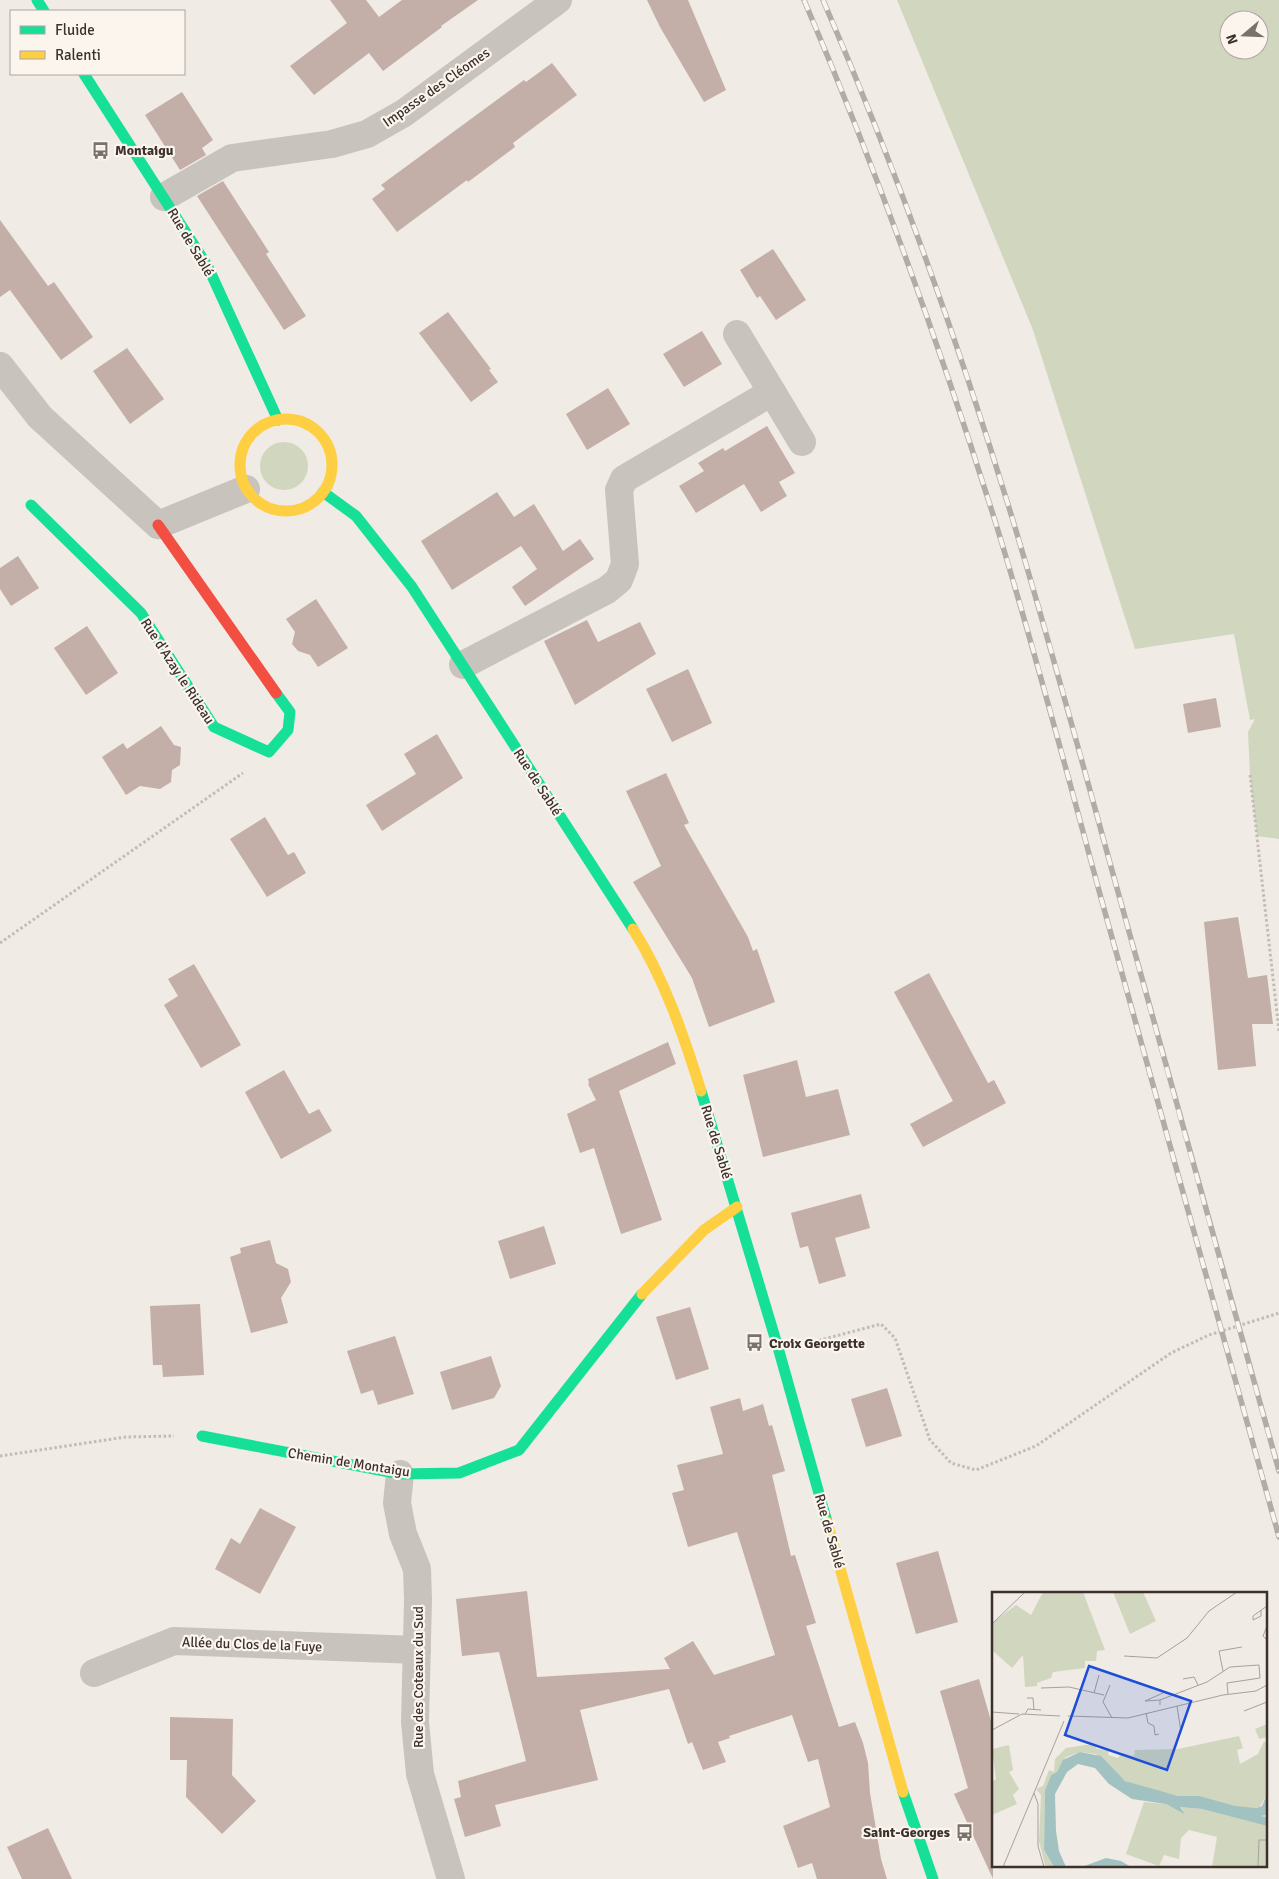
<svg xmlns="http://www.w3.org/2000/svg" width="1279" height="1879" viewBox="0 0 1279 1879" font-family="Signika,sans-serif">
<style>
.green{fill:#d1d6bf;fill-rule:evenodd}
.building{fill:#c3afa7}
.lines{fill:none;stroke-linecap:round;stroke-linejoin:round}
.path{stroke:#c2bbb6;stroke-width:3;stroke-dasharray:2.5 2.5;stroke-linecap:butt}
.street{stroke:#c9c3be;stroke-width:28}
.fast{stroke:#16e098;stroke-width:11}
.slow{stroke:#ffcf43;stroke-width:11}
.jam{stroke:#f24e42;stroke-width:11}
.rail-casing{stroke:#b1aca8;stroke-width:5.5}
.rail{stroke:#fbf5ee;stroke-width:4;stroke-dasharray:11;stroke-linecap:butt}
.labels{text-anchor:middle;stroke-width:4.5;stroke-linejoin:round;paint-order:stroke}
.street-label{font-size:14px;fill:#3b302b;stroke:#fbf5ee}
.poi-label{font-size:14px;font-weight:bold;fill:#3b302b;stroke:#fbf5ee;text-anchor:start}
.inset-road{fill:none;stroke:#a8a09b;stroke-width:1}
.view{fill:#1d4ed8;fill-opacity:0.15;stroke:#1d4ed8;stroke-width:2.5}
.inset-edge{fill:none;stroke:#3b302b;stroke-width:2.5}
</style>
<rect width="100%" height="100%" fill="#f0ebe5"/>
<g class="green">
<path d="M897 0H1279V839L1257 836 1250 775 1248 732 1255 719 1250 720 1234 634 1135 649 1033 330ZM1229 20H1259V50H1229Z"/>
<circle cx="284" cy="466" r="24"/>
</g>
<g class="building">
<path d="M330 0H366L379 17 402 0H478L441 26 442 27 383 71 369 53 314 95 290 66 347 23Z"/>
<path d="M647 0H688L726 90 704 102 660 27Z"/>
<path d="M552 63 577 95 513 143 515 147 468 182 467 180 397 232 394 228 372 199 385 189 381 185 524 80 526 82Z"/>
<path d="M182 92 213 140 202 148 206 155 180 170 145 115Z"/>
<path d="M223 181 269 252 266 254 306 316 284 330 197 196Z"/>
<path d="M0 220 48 286 54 282 93 337 61 360 10 290 0 297Z"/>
<path d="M773 249 806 300 776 320 760 296 757 298 740 270Z"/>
<path d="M448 312 491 369 489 370 498 382 471 402 419 333Z"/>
<path d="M702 331 722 364 684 387 663 354Z"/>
<path d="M127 348 164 399 130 424 93 371Z"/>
<path d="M608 388 630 424 587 450 566 414Z"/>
<path d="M767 426 795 473 779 482 787 496 761 512 744 484 696 513 679 486 704 471 698 463 723 448 725 451Z"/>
<path d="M497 492 514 517 534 504 563 551 580 539 594 559 525 606 512 587 537 569 521 546 452 590 421 541Z"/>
<path d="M18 556 39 588 11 606 0 589V568Z"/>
<path d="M316 599 348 648 318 667 310 655 298 651 292 644 295 632 286 619Z"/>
<path d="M587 620 598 642 640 622 656 654 575 705 544 641Z"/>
<path d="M87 626 118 673 86 695 54 648Z"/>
<path d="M688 669 712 723 672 742 646 689Z"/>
<path d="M1216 698 1221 727 1188 733 1183 704Z"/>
<path d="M161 726 174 745 181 747 180 765 172 770 171 782 160 789 140 786 126 795 102 757 123 743 127 749Z"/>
<path d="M437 734 463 778 382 831 366 805 416 774 404 754Z"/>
<path d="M666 773 689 823 684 825 748 937 753 951 757 949 775 1002 709 1027 692 978 633 882 661 866 626 791Z"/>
<path d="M265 817 288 855 294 852 306 873 267 897 230 839Z"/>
<path d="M1238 917 1248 978 1267 975 1273 1024H1252L1256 1066 1218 1070 1204 922Z"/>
<path d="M194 964 241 1045 201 1068 164 1005 178 996 168 979Z"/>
<path d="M929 973 988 1083 994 1080 1006 1103 923 1147 910 1124 953 1101 894 992Z"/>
<path d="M668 1042 676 1064 619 1091 662 1220 621 1234 594 1148 580 1153 567 1114 596 1100 588 1084 589 1083 588 1079Z"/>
<path d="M797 1060 806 1097 838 1089 850 1135 763 1157 743 1075Z"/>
<path d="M284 1070 309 1114 319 1109 332 1131 281 1159 245 1092Z"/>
<path d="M861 1194 870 1228 835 1238 846 1276 819 1284 808 1246 800 1248 791 1213Z"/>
<path d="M544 1226 556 1264 510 1279 498 1241Z"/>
<path d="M270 1240 276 1263 288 1269 291 1282 281 1298 288 1323 251 1333 230 1257 241 1253 240 1248Z"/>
<path d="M200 1304 204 1375 163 1377 162 1365H153L150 1306Z"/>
<path d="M690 1307 709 1369 676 1380 656 1317Z"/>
<path d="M395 1336 414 1394 378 1405 373 1390 361 1394 347 1351Z"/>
<path d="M491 1356 501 1386 494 1398 452 1410 440 1372Z"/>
<path d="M887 1388 902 1436 866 1447 851 1399Z"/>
<path d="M740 1398 743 1411 763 1404 769 1426 772 1425 785 1471 772 1475 791 1556 795 1555 816 1623 806 1626 839 1727 855 1722 863 1743 868 1763 870 1793 881 1859 887 1879H817L812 1863 798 1868 783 1826 830 1807 818 1759 808 1762 792 1715 729 1736 730 1738 718 1742 726 1762 703 1770 692 1742 688 1744 669 1689 580 1710 598 1780 495 1805 501 1826 465 1837 454 1799 461 1797 458 1781 526 1761 499 1652 462 1656 456 1599 527 1591 537 1677 670 1669 664 1658 693 1641 714 1675 775 1655 737 1532 688 1547 672 1493 684 1490 677 1465 723 1454 710 1407Z"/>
<path d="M260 1508 296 1527 260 1594 215 1569 231 1538 240 1544Z"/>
<path d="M938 1551 958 1622 916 1634 896 1563Z"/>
<path d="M979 1679 993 1728V1879L954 1794 968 1788 940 1691Z"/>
<path d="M170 1717 233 1719 232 1775 256 1801 222 1834 186 1797 187 1760H170Z"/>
<path d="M48 1828 72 1879H22L7 1847Z"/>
</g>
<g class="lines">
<g class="path">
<path d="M1250 775 1279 1031"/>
<path d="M0 943 243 773"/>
<path d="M809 1343 881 1324 895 1338 930 1440 951 1463 976 1470 1036 1446 1171 1353 1209 1335 1279 1313"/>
<path d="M0 1456 126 1437 174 1436"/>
</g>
<g class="street">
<path d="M164 197 232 158 332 144 367 134 404 113 558 0"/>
<path d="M0 366 40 417 158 525 246 489"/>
<path d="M772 392 802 442"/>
<path d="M463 665 607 590 619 580 625 564 619 490 624 479 772 392 737 334"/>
<path d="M400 1474 397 1503 403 1534 417 1569 418 1600 415 1722 420 1774 451 1879"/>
<path d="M94 1673 174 1641 417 1650"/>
</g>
<g class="fast">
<path d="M37 0 44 11"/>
<path d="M84 74 208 267 278 420"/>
<path d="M323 492 356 516 412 587 633 929"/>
<path d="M31 505 141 613 214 727 269 752 288 730 290 712 276 693"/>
<path d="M701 1091 779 1351 827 1522"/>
<path d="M202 1436 400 1474 459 1473 519 1450 642 1294"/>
<path d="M903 1792 933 1879"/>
</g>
<g class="slow">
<circle cx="286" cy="465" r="46"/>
<path d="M633 929C664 978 684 1036 701 1091"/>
<path d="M642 1294 704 1230 737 1207"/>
<path d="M827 1522 903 1792"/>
</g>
<path class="jam" d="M158 525 276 693"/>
<defs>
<g id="rail">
<path d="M804 0C877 171 940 346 996 524 1034 647 1067 773 1101 898 1160 1111 1220 1324 1279 1537"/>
<path d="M823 0C897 171 960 346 1014 524 1049 640 1081 757 1113 874 1168 1073 1223 1272 1279 1471"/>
</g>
</defs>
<use href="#rail" class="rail-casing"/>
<use href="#rail" class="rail"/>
</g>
<defs>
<symbol id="bus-bare" viewBox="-9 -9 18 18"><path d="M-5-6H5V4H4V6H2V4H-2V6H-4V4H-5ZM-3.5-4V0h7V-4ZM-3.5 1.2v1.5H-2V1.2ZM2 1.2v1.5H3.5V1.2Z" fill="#7a716c" stroke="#fbf5ee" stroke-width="2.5" paint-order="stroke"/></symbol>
</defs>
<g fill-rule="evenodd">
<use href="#bus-bare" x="88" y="138" width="25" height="25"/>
<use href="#bus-bare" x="742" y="1330" width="25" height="25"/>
<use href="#bus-bare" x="952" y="1820" width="25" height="25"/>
</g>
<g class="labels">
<g class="street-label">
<text transform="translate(436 87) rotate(-35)" y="5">Impasse des Cléomes</text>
<text transform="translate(191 242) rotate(59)" y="5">Rue de Sablé</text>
<text transform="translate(178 671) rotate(57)" y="5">Rue d'Azay le Rideau</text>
<text transform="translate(538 782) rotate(57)" y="5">Rue de Sablé</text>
<text transform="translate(717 1142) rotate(73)" y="5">Rue de Sablé</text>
<text transform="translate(349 1462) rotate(9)" y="5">Chemin de Montaigu</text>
<text transform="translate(830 1531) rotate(74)" y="5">Rue de Sablé</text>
<text transform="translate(252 1644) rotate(2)" y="5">Allée du Clos de la Fuye</text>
<text transform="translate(418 1677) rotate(-90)" y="5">Rue des Coteaux du Sud</text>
</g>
<g class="poi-label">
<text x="115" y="155">Montaigu</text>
<text x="769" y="1348">Croix Georgette</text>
<text x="950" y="1837" text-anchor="end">Saint-Georges</text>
</g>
</g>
<g transform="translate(992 1592)">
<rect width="275" height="275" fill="#f0ebe5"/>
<path d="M51 0H91L113 58 105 59 104 69H93V76L61 80 59 86 45 91V94L33 95 31 63 20 76 0 58V31L24 13 39 23ZM121 0H151L164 29 138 42ZM275 132V145L267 147 263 137ZM247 144 251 156 245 158 248 172 266 162 272 149 275 152V202L267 216 245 215 208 204 189 205 139 192 124 183 104 162 88 160 74 165 65 180 59 183 53 201 52 258 62 275 53 273 47 249 49 203 44 197 51 194 57 178 62 180 63 167 74 156 101 152 105 157 117 158 116 163 126 166 130 161 142 164 143 158 186 157ZM17 153 21 178 17 180 27 197 21 203 25 212 0 223V190L4 187 0 157ZM152 210 174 212 194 223 189 215 210 217 275 234V275H267V248L266 275H220L225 245 197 238 189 246 187 267 172 263 167 274 134 262Z" fill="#d1d6bf"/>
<path d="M88 160 109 164 133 189 186 204H208L243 214 265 216 270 214 275 202V223L269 224 275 225V234L210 217 188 215 194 223 174 212 140 207 117 192 103 176 86 172 75 180 63 202 64 239 67 259 74 275H62L52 258 53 199 59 183 65 180 71 168ZM114 266 129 269 139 275H90Z" fill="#a1c2c1"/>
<path class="inset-road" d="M269 18V24L261 28V24L275 14M0 32 33 0M275 34 271 44 275 48M132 64 165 66 195 46 217 19 245 0M231 79 227 59 250 55M191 87 202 85 206 93M118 93 111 110 120 126M49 96 77 95 112 103M102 101 107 83M35 106H41L42 118M168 108 153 109 171 101M168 113V108L215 90 238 75 267 73 268 86 235 91 236 102M185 114 189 140M252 119 275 110M0 120 27 122M154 121 156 131 162 134 163 143 167 142M33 122 36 117 49 118M76 124 136 126 231 103 264 99 275 93M0 138 30 122 68 124M42 201 46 212V254L52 275M11 275 72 129M266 275 267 248H275"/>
<path class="view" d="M97 74 199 109 175 178 73 143Z"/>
<rect width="275" height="275" class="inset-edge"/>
</g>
<rect x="10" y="10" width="175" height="65" fill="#fbf5ee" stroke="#aea6a0"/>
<rect x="20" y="26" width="25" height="8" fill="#16e098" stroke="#aea6a0"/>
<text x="55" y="35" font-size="15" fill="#3b302b">Fluide</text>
<rect x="20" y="51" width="25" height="8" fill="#ffcf43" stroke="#aea6a0"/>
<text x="55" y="60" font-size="15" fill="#3b302b">Ralenti</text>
<g transform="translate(1244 35) rotate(251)"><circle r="24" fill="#fbf5ee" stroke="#aea6a0"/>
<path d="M0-4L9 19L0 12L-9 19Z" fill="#7a716c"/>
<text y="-8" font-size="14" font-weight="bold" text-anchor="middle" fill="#3b302b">N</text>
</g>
</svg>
